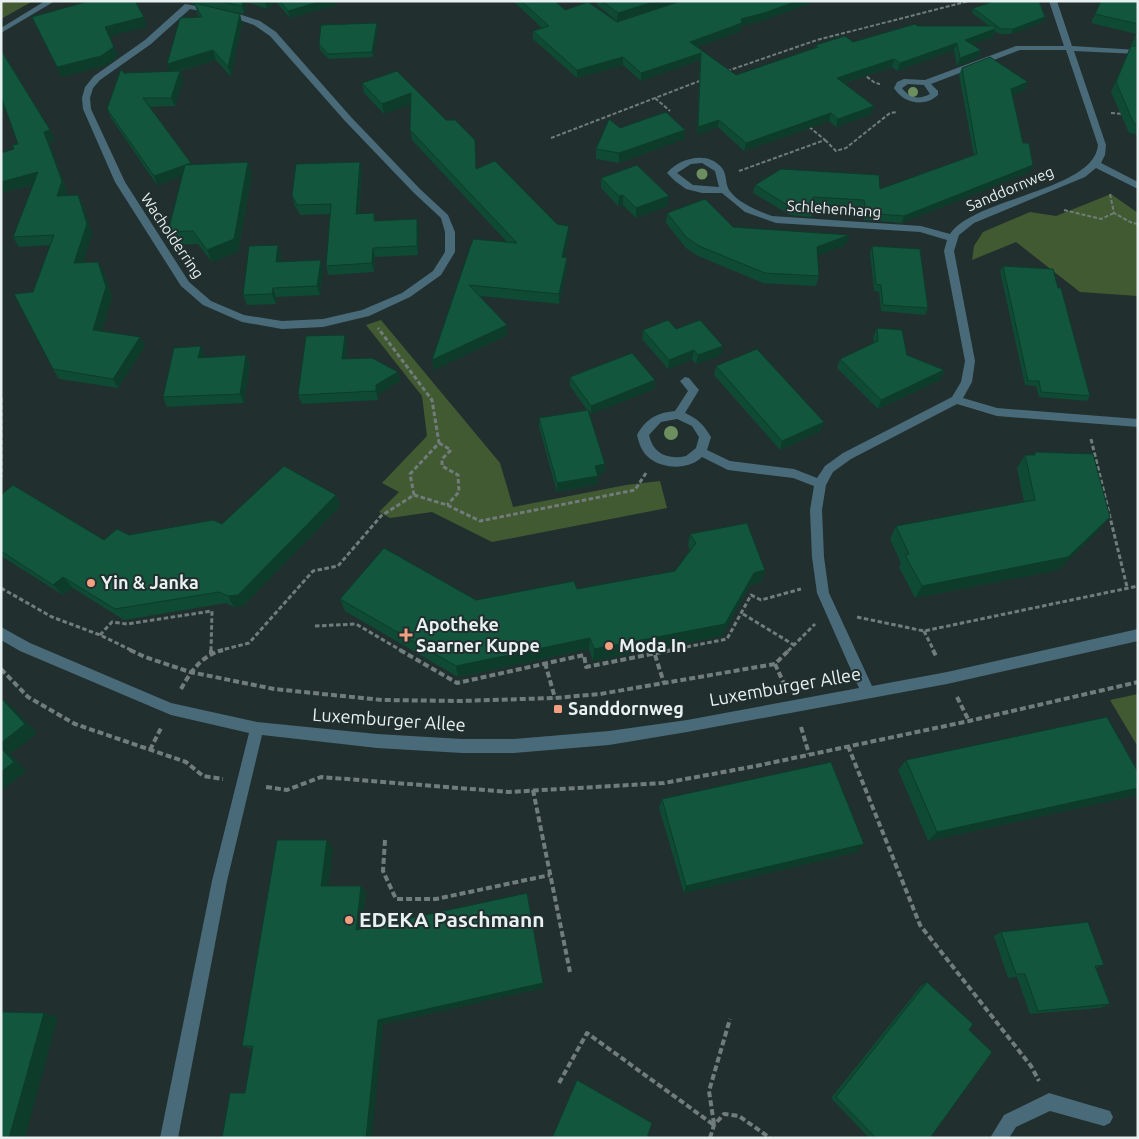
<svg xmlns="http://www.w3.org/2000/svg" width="1139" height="1139" viewBox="0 0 1139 1139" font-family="Ubuntu,sans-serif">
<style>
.green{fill:#425a31}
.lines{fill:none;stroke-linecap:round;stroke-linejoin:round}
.path-far2{stroke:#717c7c;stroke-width:2;stroke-dasharray:4 2;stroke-linecap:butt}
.path-far1{stroke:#717c7c;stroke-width:3;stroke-dasharray:4.5 2.5;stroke-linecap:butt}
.path{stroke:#717c7c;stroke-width:4;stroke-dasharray:6 3;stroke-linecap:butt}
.minor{fill:#496a78;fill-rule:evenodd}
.tree{fill:#6d8f5f}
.wall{fill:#0f4a34}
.shaded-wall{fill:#0d3c2b}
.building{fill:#12563d;stroke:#0d3c2b}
.poi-dot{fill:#f2a081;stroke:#222f2f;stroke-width:2}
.labels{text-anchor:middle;stroke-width:4;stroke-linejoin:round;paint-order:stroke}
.far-street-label{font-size:15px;fill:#e8f0f0;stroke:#222f2f}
.poi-label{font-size:18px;font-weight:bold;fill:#e8f0f0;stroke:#222f2f;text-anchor:start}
.street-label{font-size:18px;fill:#e8f0f0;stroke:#222f2f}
.near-poi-label{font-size:21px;font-weight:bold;fill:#e8f0f0;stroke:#222f2f;text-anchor:start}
</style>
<rect width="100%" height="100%" fill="#222f2f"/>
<g class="green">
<path d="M1 1H33L1 19Z"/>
<path d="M1111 194 1138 213V296L1080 292 1016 242 972 260 974 246 983 232 1030 212 1056 216Z"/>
<path d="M381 320 500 463 513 507 626 485 660 481 667 508 492 542 432 512 390 518 379 512 399 492 382 483 427 436 422 396 366 325Z"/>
<path d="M1138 694V747L1110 700Z"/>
</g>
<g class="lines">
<g class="path-far2">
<path d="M727 71 817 40 969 1"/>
<path d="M862 73 875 83 880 84"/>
<path d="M655 98 670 111"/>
<path d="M1111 113 1125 114"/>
<path d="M551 138 702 80"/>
<path d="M825 140 836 151 846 148 890 113 897 112"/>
<path d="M739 171 825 140 807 125"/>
<path d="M1110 194 1114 213 1132 223 1138 224"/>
<path d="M1064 210 1101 219 1114 213"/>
</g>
<g class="path-far1">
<path d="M1 398V477"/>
<path d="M1091 439 1127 587"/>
<path d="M439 443 451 450 442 459V466L458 475 459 492 447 505"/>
<path d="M414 495 447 505 480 521 635 490 646 473"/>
<path d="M1 588 52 617 100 635 133 651"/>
<path d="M743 614 794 645"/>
<path d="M857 617 924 631 1138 586"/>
<path d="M315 626 356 624 402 651"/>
<path d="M924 631 934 651"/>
<path d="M100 635 112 622 127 624 212 611 211 651"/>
<path d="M218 651 249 643 313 571 338 566 381 516 414 495 410 474 439 443 432 400 378 328"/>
<path d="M666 651 727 639 751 595 761 600 801 589"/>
<path d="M788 651 815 624"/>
</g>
<g class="path">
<path d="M130 650 145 657 190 672 274 689 382 700 460 701 555 698 600 694 775 664 789 650"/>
<path d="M400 650 457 683 584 655 586 667 672 650"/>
<path d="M933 650 937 658"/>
<path d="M211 653V650"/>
<path d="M655 655 664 683"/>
<path d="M545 663 555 698"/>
<path d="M775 664 785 686"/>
<path d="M1 669 28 697 75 724 186 762 203 776 223 779"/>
<path d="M181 689C191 671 202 655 223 650"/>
<path d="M957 697 969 721"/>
<path d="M801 727 809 754"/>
<path d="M848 746 920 925 1031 1066 1039 1081"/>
<path d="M150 750 161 728"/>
<path d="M266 787 287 790 321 777 509 792 664 783 756 766 969 721 1138 682"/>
<path d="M533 790 570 972"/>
<path d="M385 840 383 871 396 899H436L550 875"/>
<path d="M559 1083 587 1033 714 1125"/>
<path d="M714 1124 709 1091 730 1019"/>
<path d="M710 1138 714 1125 724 1114 739 1116 770 1138"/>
</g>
<g class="minor">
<path d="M45 1H55L1 33V28Z"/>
<path d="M1049 1H1057L1072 46 1138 50V54L1074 51 1106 145 1105 155 1101 163 1138 182V189L1096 168 1085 177 974 223 959 235 954 251 975 361 972 382 963 398 997 408 1138 419V427L997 416 957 404 851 459 833 472 826 485 822 510 824 557 829 593 872 686 947 672 1138 629V641L947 684 687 732 609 745 514 753H462L377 748 262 735 227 881 178 1138H160L212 881 249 733 171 715 20 651 1 640V627L30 643 171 703 257 722 377 734 462 739H514L609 731 687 720 859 688 817 593 812 557 810 510 814 486 793 478 728 470 702 457C688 471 660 469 647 456 641 450 639 443 637 435 646 419 656 413 675 411L688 391 680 381 685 377 689 378 699 390 685 413C698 419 703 424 711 437L707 450 730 461 794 469 817 478 825 466 843 453 952 397 961 382 965 361 944 251 947 240 920 232 776 223 745 212 722 193H702L686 189 675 181 667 173C679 158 708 150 722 168 727 174 725 183 729 190 738 203 758 211 772 216L921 226 950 234C975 197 1094 191 1098 145L1066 50H1020L931 84 938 91V95C924 108 903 103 894 88L897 82 904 79 925 80 1016 46H1064ZM908 84 924 85 930 94C919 100 909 98 902 88ZM702 163 715 171 719 187 693 185 677 173 691 164ZM677 419 692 426 699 437 696 448 686 456C668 460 653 454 649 435L661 422Z"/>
<path d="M185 4 236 13 260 21 276 32 351 117 420 189 448 215 455 232V252L441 275 410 297 369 316 323 327 282 329 242 322 203 305 181 286 115 182 83 109 82 98 85 87 94 76 145 40ZM190 9 231 17 254 25 270 36 345 121 414 193 441 218 445 232V252L433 271 402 293 362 310 323 319 282 321 244 315 211 301 189 282 125 182 91 109 90 98 93 88 100 80 151 44Z"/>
<path d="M1049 1093 1110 1111 1113 1117 1110 1123 1104 1126 1050 1111 1016 1127 1009 1138H990L1004 1115Z"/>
</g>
</g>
<g class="tree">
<circle cx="913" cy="92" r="5"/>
<circle cx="702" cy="174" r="5.5"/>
<circle cx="671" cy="433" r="7"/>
</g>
<g class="wall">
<path d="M191 1H335L336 5 290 18 276 2 267 9 247 2 244 14 216 8 242 23 231 77 216 60 176 72 180 71 183 80 175 106 149 107 191 164 252 174 238 252 212 262 198 244 173 245 168 232 182 176 157 185 111 118 107 109 124 73 170 72 167 64 200 17 197 12 195 4 192 3Z"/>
<path d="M513 1H555L565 10 617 22 681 1H817L762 21 741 26V31L697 47 736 75 815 48 816 45 853 42 918 26H989L972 13 973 8 1043 22 1011 34H999L995 31 993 37 972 44 981 50 978 58 957 66 954 50 897 71 892 67 844 83 872 114 836 127 829 121 744 151 718 127 697 135 700 60 641 81 623 65 577 78 533 39V31L542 28Z"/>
<path d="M597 1H680L617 21 597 5Z"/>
<path d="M1101 1H1138V138L1136 134 1129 133 1111 92 1136 34 1091 23Z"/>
<path d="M377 23 378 28 373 57 329 59 320 50 319 44Z"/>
<path d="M1 50 50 130 55 140 49 142 67 191 66 195H78L83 205 92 234 83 262 104 272 112 297 101 331 140 337 145 346 118 388 59 379 53 369 33 292 50 245 19 247 13 237 33 185 4 192 14 149 18 144 6 109 1 111Z"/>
<path d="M962 68 1025 90 1012 95 1030 172 902 223 864 220 862 207 813 204V210L812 217 790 215 753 193 755 185 880 189 974 156 959 75Z"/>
<path d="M362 83 446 120 475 140 476 168 557 224 569 236 564 258 567 268 559 304 480 296 507 335 434 370 432 360 473 239 507 242 412 140 410 130V104L384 114 364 93Z"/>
<path d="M620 128 685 130 684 139 619 163 596 159V149Z"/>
<path d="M362 171 359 214 374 213 375 221 419 229 418 255 375 257 374 272 328 275 326 266 330 214 300 215 294 204 292 195Z"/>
<path d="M601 178 668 206 636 218 623 205 618 206 601 188Z"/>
<path d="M667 213 733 227 846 245 817 256 819 276 816 286 763 283 698 256 686 248 666 223Z"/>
<path d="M872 246 928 308 925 315 881 311 879 292 874 291 870 253Z"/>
<path d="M281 254 280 262 323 270 320 295 276 297V304L247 305 243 295Z"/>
<path d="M1003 266 1090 396 1087 401 1039 397 1036 386 1025 385 1000 271Z"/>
<path d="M877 328 907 355 944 370 940 380 878 409 837 368 840 359 874 343 873 338Z"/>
<path d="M676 329 723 346 721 355 696 364 692 359 668 369 642 339 643 330Z"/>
<path d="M347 344 346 359 398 372 400 381 379 394 378 400 302 404 298 395Z"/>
<path d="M246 355 250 365 244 403 167 407 163 397 205 356V358Z"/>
<path d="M716 366 821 431 780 450 714 375Z"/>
<path d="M570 377 655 380 654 389 591 414 588 410 605 473 598 474V484L557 492 539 427V418L587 410 570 386Z"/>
<path d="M1035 452 1099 530 1058 570 915 598 899 567 901 563 890 539 896 526 1024 502 1017 468 1025 455H1033Z"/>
<path d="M1 495 104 540 129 535 222 524 336 495 340 506 244 605 234 607 226 603 124 620 73 588 63 595 1 556Z"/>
<path d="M690 534 765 570 761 582 750 585 722 636 593 661 589 649 458 677 345 611 340 599 476 600 577 589 675 571 690 550 688 546Z"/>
<path d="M906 760 1138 772V792L1133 796 928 841 898 770Z"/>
<path d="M662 799 857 852 684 893 659 808Z"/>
<path d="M333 848 328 886H361L366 893 362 928 544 988 383 1024 245 1093 253 1049 242 1046Z"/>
<path d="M1001 932 1104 965 1096 968 1110 1004 1100 1008 1030 1014 1017 977 1008 978 994 936Z"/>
<path d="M927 982 969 1030 930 1138H869L831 1098 921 986Z"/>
</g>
<g class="shaded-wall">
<path d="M243 1H246L247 2 244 14 242 6Z"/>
<path d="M265 1H276V2L267 9Z"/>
<path d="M322 1H335L336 5 290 18 288 11Z"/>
<path d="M656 1H680L617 21 618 13Z"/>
<path d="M797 1H817L762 21 741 26V31L690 50V42L741 19Z"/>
<path d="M240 14 242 23 231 77 228 67Z"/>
<path d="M144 17 147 27 108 36 105 27Z"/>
<path d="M1045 17 1043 22 1011 34 1013 29Z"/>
<path d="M377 23 378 28 373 57 372 52Z"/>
<path d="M995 29 993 37 962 48 965 40Z"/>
<path d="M957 43 954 50 897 71 900 63Z"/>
<path d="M114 47 118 57 105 66 61 77 57 67Z"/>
<path d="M213 50 216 60 170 73 167 64Z"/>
<path d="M981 50 978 58 957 66 960 58Z"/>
<path d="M701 53 700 60 641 81V73Z"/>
<path d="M623 57V65L577 78V70Z"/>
<path d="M894 59 892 67 836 85 837 78Z"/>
<path d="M180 71 183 80 175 106 171 98Z"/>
<path d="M1028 82 1025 90 1008 97 1011 89Z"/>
<path d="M411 93 412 104 384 114 382 104Z"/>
<path d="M1 99H2L7 109 1 111Z"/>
<path d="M874 106 872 114 836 127 838 119Z"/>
<path d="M831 113 829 121 744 151 746 143Z"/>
<path d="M719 120 718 127 697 135 698 127Z"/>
<path d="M50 130 55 140 49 142 67 191 62 206 57 196 44 132Z"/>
<path d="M685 130 684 139 619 163V153Z"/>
<path d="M248 162 252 174 238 252 212 262 207 250Z"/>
<path d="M360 162 362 171 358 223 356 214Z"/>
<path d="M191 163 194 172 157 185 154 176Z"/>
<path d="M1033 165 1030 172 902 223 904 216Z"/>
<path d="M38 172 43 182 4 192 1 188V182Z"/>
<path d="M78 195 83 205 92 234 80 273 74 263Z"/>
<path d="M623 195V205L618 206 619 196Z"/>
<path d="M669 196 668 206 636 218V208Z"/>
<path d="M417 219 419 229 418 255 417 246Z"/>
<path d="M569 226V236L562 268V257Z"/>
<path d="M849 235 846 245 814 257 817 247Z"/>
<path d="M278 245 281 254 279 271 276 262Z"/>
<path d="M373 248 375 257 374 272 372 263Z"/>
<path d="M567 258V268L559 304V294Z"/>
<path d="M321 260 323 270 320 295 317 286Z"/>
<path d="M98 262 104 272 112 297 99 340 93 330Z"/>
<path d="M273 288 276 297V304L272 294Z"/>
<path d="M507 325V335L434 370 432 360Z"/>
<path d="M345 335 347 344 345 368 342 359Z"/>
<path d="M140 337 145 346 118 388 113 379Z"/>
<path d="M201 346 205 356 203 368 198 358Z"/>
<path d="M723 346 721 355 696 364 698 355Z"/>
<path d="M694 350 692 359 668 369 669 360Z"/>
<path d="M246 355 250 365 244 403 240 394Z"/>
<path d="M944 370 940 380 878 409 881 400Z"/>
<path d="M398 372 400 381 379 394 378 400 376 391V385Z"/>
<path d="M655 380 654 389 591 414V406Z"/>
<path d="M824 422 821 431 780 450 782 441Z"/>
<path d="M605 464V473L595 475V466Z"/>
<path d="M598 476V484L557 492V483Z"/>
<path d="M336 495 340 506 244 605 234 607 228 596Z"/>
<path d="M1110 517 1099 530 1058 570 915 598 922 586Z"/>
<path d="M765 570 761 582 750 585 722 636 593 661 594 649 754 573Z"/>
<path d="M63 577 73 588 63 595 53 585Z"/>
<path d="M590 638 589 649 458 677 456 666Z"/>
<path d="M1 698 10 705 37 733 10 754 26 771 1 791Z"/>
<path d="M1138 788V792L1133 796 928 841 937 832Z"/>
<path d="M327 840 333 848 327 893 321 886Z"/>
<path d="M864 844 857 852 684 893 686 886Z"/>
<path d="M361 886 366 893 361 936 356 930Z"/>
<path d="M543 983 544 988 383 1024 372 1138H366L378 1020Z"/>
<path d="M44 1013 58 1017 25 1138H9Z"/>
</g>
<g class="building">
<path d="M89 1H135L144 17 105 27 114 47 101 56 57 67 32 17Z"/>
<path d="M218 1H243L242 6Z"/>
<path d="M280 1H322L288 11Z"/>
<path d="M521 1H555L565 10 588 2 617 22 681 1H797L764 13 741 19 742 23 690 42 736 75 818 47 816 45 845 36 853 42 915 24 918 26H995V29L965 40 981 50 960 58 957 43 900 63 894 59 837 78 874 106 838 119 831 113 746 143 719 120 698 127 701 53 641 73 623 57 577 70 533 31 549 26Z"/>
<path d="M602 1H656L618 13Z"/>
<path d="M995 1H1039L1045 17 1013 29H1001L973 8Z"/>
<path d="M1101 1H1138V24L1095 14Z"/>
<path d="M194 3 240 14 228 67 213 50 167 64 180 18 202 17Z"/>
<path d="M377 23 372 52 328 54 319 44 321 25Z"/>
<path d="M1138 31V39L1134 38Z"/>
<path d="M1131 46H1138V124H1134L1116 82Z"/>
<path d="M1 50 50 130 44 132 62 181 57 196 78 195 87 224 74 263 98 262 106 287 93 330 140 337 113 379 53 369 14 294 33 292 54 235 13 237 38 172 1 182V153L14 149 12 145 18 144 2 99H1Z"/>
<path d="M990 57 1028 82 1011 89 1023 143H1029L1033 165 904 216 866 213 864 200 813 197V210L792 208 755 185 781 169 879 175 880 189 977 154 962 68Z"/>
<path d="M121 69 124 73 180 71 171 98H143L191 163 154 176 107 109Z"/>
<path d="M397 71 446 120H455L475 140 476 169 495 161 557 224 569 226 562 257 567 258 559 294 469 285 507 325 432 360 473 239 517 243 410 130 411 93 382 104 362 83Z"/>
<path d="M666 112 685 130 619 153 596 149 609 119 620 128Z"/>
<path d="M248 162 234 239 207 250 193 231 168 232 185 165Z"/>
<path d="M360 162 356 214 374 213V221L417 219V246L373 248 372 263 326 266 331 204 297 205 292 195 296 164Z"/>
<path d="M637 165 669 196 636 208 623 195 619 196 601 178Z"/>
<path d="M705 199 733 227 849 235 817 247 819 276 765 273 699 246 687 238 667 213Z"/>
<path d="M278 245 276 262 321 260 317 286 273 288 272 294 243 295 249 246Z"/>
<path d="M872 246 920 249 928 308 883 305 881 285 876 284Z"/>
<path d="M1003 266 1053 269 1058 288H1061L1090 396 1041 392 1039 381H1028Z"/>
<path d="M668 320 676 329 700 320 723 346 698 355 694 350 669 360 643 330Z"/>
<path d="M877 328 902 330 907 355 944 370 881 400 840 359 878 341Z"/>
<path d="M345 335 342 359 372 358 398 372 376 385V391L298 395 306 336Z"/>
<path d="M201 346 198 358 246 355 240 394 163 397 174 348Z"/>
<path d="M757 349 824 422 782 441 716 366Z"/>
<path d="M632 353 655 380 591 406 570 377Z"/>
<path d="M588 410 605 464 595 466 598 476 557 483 539 418Z"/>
<path d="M1035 452 1093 454 1110 517 1068 557 922 586 905 555 909 554 896 526 1035 500 1025 455H1035Z"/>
<path d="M284 466 336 495 238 595 228 596 219 592 115 609 63 577 53 585 1 551V495L13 485 104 540 117 529 129 535 213 520 222 524Z"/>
<path d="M747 523 765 570 754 573 725 624 594 649 590 638 456 666 340 599 384 548 476 600 574 581 577 589 675 571 696 543 690 534Z"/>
<path d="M1 698 25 724 1 743Z"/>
<path d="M1107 717 1138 772V788L937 832 906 760Z"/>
<path d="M1 748 14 762 1 772Z"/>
<path d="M831 762 864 844 686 886 662 799Z"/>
<path d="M277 840H327L321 886H361L356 930 527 893 543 983 378 1020 366 1138H222L230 1093H245L253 1046H242Z"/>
<path d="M1088 922 1104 965 1095 966 1110 1004 1038 1011 1025 974H1016L1001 932Z"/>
<path d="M927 982 973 1024 969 1030 992 1052 930 1138H876L836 1097Z"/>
<path d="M1 1012 44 1013 9 1138H1Z"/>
<path d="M577 1080 652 1123 647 1138H552Z"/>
</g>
<g class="poi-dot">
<circle cx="91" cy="583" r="5"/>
<path d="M403.5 627.5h5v5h5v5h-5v5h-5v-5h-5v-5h5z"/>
<circle cx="609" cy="646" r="5"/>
<rect x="553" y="704" width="10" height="10" rx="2.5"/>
<circle cx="349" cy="920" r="5"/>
</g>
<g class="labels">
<g class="far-street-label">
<text transform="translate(1010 189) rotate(-23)" y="5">Sanddornweg</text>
<text transform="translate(834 209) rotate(4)" y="5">Schlehenhang</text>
<text transform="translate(172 236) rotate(56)" y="5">Wacholderring</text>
</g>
<g class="poi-label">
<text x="101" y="589">Yin &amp; Janka</text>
<text x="416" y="631">Apotheke<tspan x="416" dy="21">Saarner Kuppe</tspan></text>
<text x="619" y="652">Moda In</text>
<text x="568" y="715">Sanddornweg</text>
</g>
<g class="street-label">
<text transform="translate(785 687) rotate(-10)" y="6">Luxemburger Allee</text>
<text transform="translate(389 720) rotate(4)" y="6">Luxemburger Allee</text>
</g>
<g class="near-poi-label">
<text x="359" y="927">EDEKA Paschmann</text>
</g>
</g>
<rect width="1139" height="1139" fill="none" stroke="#e8f0f0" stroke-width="5"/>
</svg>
